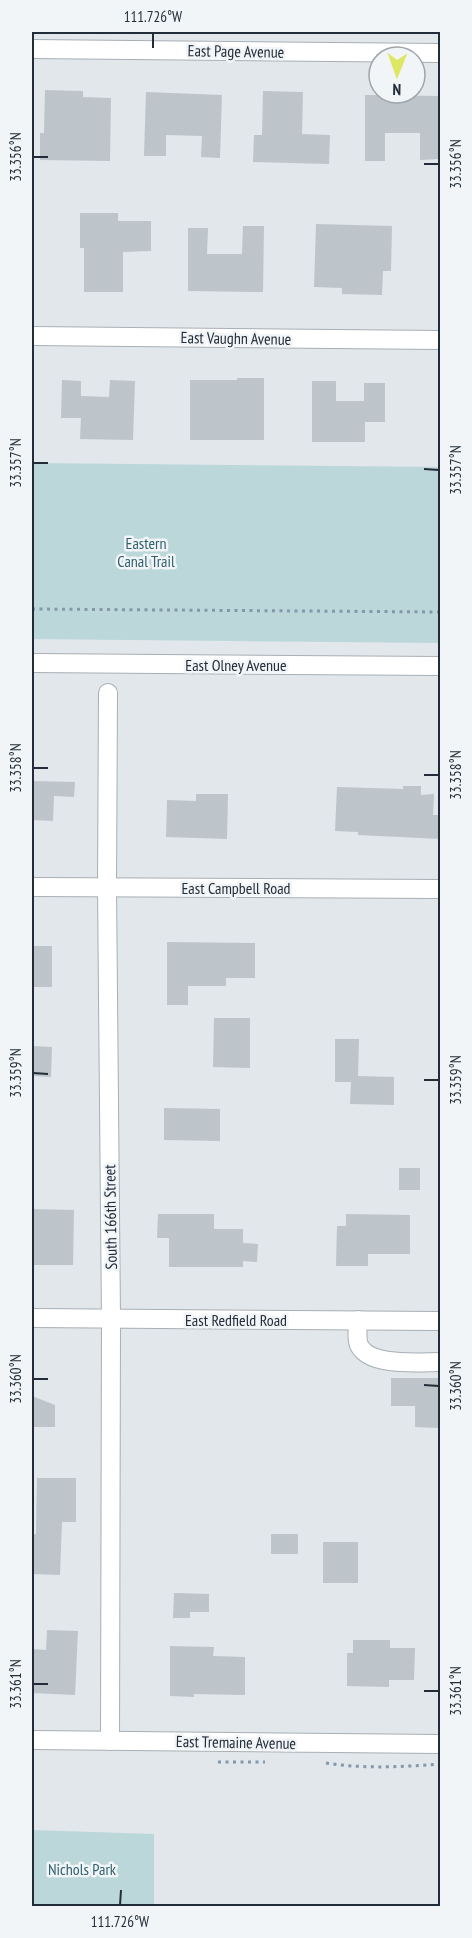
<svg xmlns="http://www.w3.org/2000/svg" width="472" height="1938" viewBox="0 0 472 1938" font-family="'PT Sans Narrow',sans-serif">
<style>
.green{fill:#bbd7da}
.building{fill:#bdc5cb}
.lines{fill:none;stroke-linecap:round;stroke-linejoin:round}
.minor-casing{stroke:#a8afb5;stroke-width:20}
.path{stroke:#8497ab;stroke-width:3;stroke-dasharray:3 4.5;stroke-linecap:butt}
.minor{stroke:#fff;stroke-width:18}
.ticks{fill:none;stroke:#232d39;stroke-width:2}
.labels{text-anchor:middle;stroke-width:5;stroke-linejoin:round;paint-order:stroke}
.street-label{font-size:16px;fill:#232d39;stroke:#f1f5f7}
.park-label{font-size:16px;fill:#30606d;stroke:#f1f5f7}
.neatline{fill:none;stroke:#232d39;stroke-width:2}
.ticks-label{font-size:15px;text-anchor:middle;fill:#232d39}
</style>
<rect width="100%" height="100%" fill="#e1e7ea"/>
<g class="green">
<path d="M32 463 440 467V643L32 639Z"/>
<path d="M32 1830 154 1834V1906H32Z"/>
</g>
<g class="building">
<path d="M45 90 83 91V97L111 98 110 161 40 160V133H44Z"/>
<path d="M263 91 303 92 302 134 330 135 329 164 253 162 254 135H262Z"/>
<path d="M146 92 222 95 220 158 201 157 202 136 166 135V156H144Z"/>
<path d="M365 95 439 96V159L420 160V133H385V161H365Z"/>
<path d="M80 213H118V221H151V251L123 252V292H84V248H80Z"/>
<path d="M316 224 392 226 391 271H383L382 295 342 294V288L314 287Z"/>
<path d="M243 226H264L263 292 188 291V228H208L207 254H242Z"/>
<path d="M237 378H264V440H190V380H237Z"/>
<path d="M62 380 81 381V396L109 397 110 380 135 381 133 440 80 439 81 418H61Z"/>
<path d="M312 381H336V401H364V383H385V422H365V442H312Z"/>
<path d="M32 781 75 782 74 797 54 796 53 821 32 820Z"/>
<path d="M403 786H421V795L434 794 433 815H440V839L358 835V832L335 831 337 787 403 789Z"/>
<path d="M196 794H228L227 839 166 837 167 800 196 801Z"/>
<path d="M167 942 255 943V978H226V986H188V1005H167Z"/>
<rect x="32" y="946" width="20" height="41"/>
<path d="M214 1018H250V1068L213 1067Z"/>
<path d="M335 1039H359L358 1076 394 1077V1105L350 1104 351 1082H335Z"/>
<path d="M32 1046 52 1047 51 1077 32 1076Z"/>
<path d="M164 1108 220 1109V1141L164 1140Z"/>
<rect x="399" y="1168" width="21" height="22"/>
<path d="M32 1209 74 1210 73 1265H32Z"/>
<path d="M158 1214H214V1229H243V1243L258 1244 257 1262 243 1261V1267H169V1238H157Z"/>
<path d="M346 1214 410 1215V1254H368V1266H336L337 1226H346Z"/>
<path d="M391 1378H438V1428L415 1427V1406H391Z"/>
<path d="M32 1396 55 1405V1427H32Z"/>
<path d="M37 1478H76V1522H62L60 1575 32 1574V1534H36Z"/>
<rect x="271" y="1534" width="27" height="20"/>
<rect x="323" y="1542" width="35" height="41"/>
<path d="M174 1593 209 1594V1612H190V1618H173Z"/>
<path d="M47 1630 78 1631 75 1695 32 1693V1649L46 1650Z"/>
<path d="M353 1640H390V1648H415L414 1680H389V1687L347 1686V1653H353Z"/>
<path d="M170 1646 214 1647 213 1656 245 1657V1695L194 1694V1697L170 1696Z"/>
</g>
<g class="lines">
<defs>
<g id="minor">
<path d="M32 49 440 53"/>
<path d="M32 336 440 340"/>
<path d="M32 663 440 666"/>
<path d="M108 693 107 887 111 1319 110 1741"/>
<path d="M32 887 440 889"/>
<path d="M32 1318 440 1321"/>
<path d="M358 1320C358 1327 356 1338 359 1345 369 1367 419 1362 440 1362"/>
<path d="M32 1740 440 1744"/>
</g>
</defs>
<use href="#minor" class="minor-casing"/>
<g class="path">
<path d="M32 609 440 612"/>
<path d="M218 1762H265"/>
<path d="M326 1763C364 1769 402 1767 440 1764"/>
</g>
<use href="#minor" class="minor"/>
</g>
<path class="ticks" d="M153 48V33M33 157H48M424 164H439M33 463H48M424 469 439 470M33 768H48M424 775H439M33 1073 48 1074M424 1080H439M33 1379H48M424 1385 439 1386M33 1684H48M424 1691H439M120 1905 121 1890"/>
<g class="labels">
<g class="street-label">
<text transform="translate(236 51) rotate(1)" y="6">East Page Avenue</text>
<text transform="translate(236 338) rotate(1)" y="6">East Vaughn Avenue</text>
<text x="236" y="671">East Olney Avenue</text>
<text x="236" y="894">East Campbell Road</text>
<text transform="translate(110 1217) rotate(-91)" y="6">South 166th Street</text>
<text x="236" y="1326">East Redfield Road</text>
<text transform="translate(236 1742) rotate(1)" y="6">East Tremaine Avenue</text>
</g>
<g class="park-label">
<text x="146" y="549">Eastern<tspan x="146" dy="18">Canal Trail</tspan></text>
<text x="82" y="1875">Nichols Park</text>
</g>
</g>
<rect width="472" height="1938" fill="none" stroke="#f1f5f7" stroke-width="66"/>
<g transform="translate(397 75) rotate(181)"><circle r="28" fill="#f1f5f7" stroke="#9fa5ab" stroke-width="1.5"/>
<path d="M0-4.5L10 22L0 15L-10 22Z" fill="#dde762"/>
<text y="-9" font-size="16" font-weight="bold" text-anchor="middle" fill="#232d39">N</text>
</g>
<rect x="33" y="33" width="406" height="1872" class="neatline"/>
<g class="ticks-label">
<text x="153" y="22">111.726°W</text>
<text transform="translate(16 157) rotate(-90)" y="5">33.356°N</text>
<text transform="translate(456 164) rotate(-90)" y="5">33.356°N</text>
<text transform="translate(16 463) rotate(-90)" y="5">33.357°N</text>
<text transform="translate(456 470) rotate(-90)" y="5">33.357°N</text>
<text transform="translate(16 768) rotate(-90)" y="5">33.358°N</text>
<text transform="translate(456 775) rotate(-90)" y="5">33.358°N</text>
<text transform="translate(16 1073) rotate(-90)" y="5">33.359°N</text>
<text transform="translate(456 1080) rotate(-90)" y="5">33.359°N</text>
<text transform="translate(16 1379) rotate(-90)" y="5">33.360°N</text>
<text transform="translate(456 1386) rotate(-90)" y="5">33.360°N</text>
<text transform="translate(16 1684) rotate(-90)" y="5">33.361°N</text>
<text transform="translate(456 1691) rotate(-90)" y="5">33.361°N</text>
<text x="120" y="1927">111.726°W</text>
</g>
</svg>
